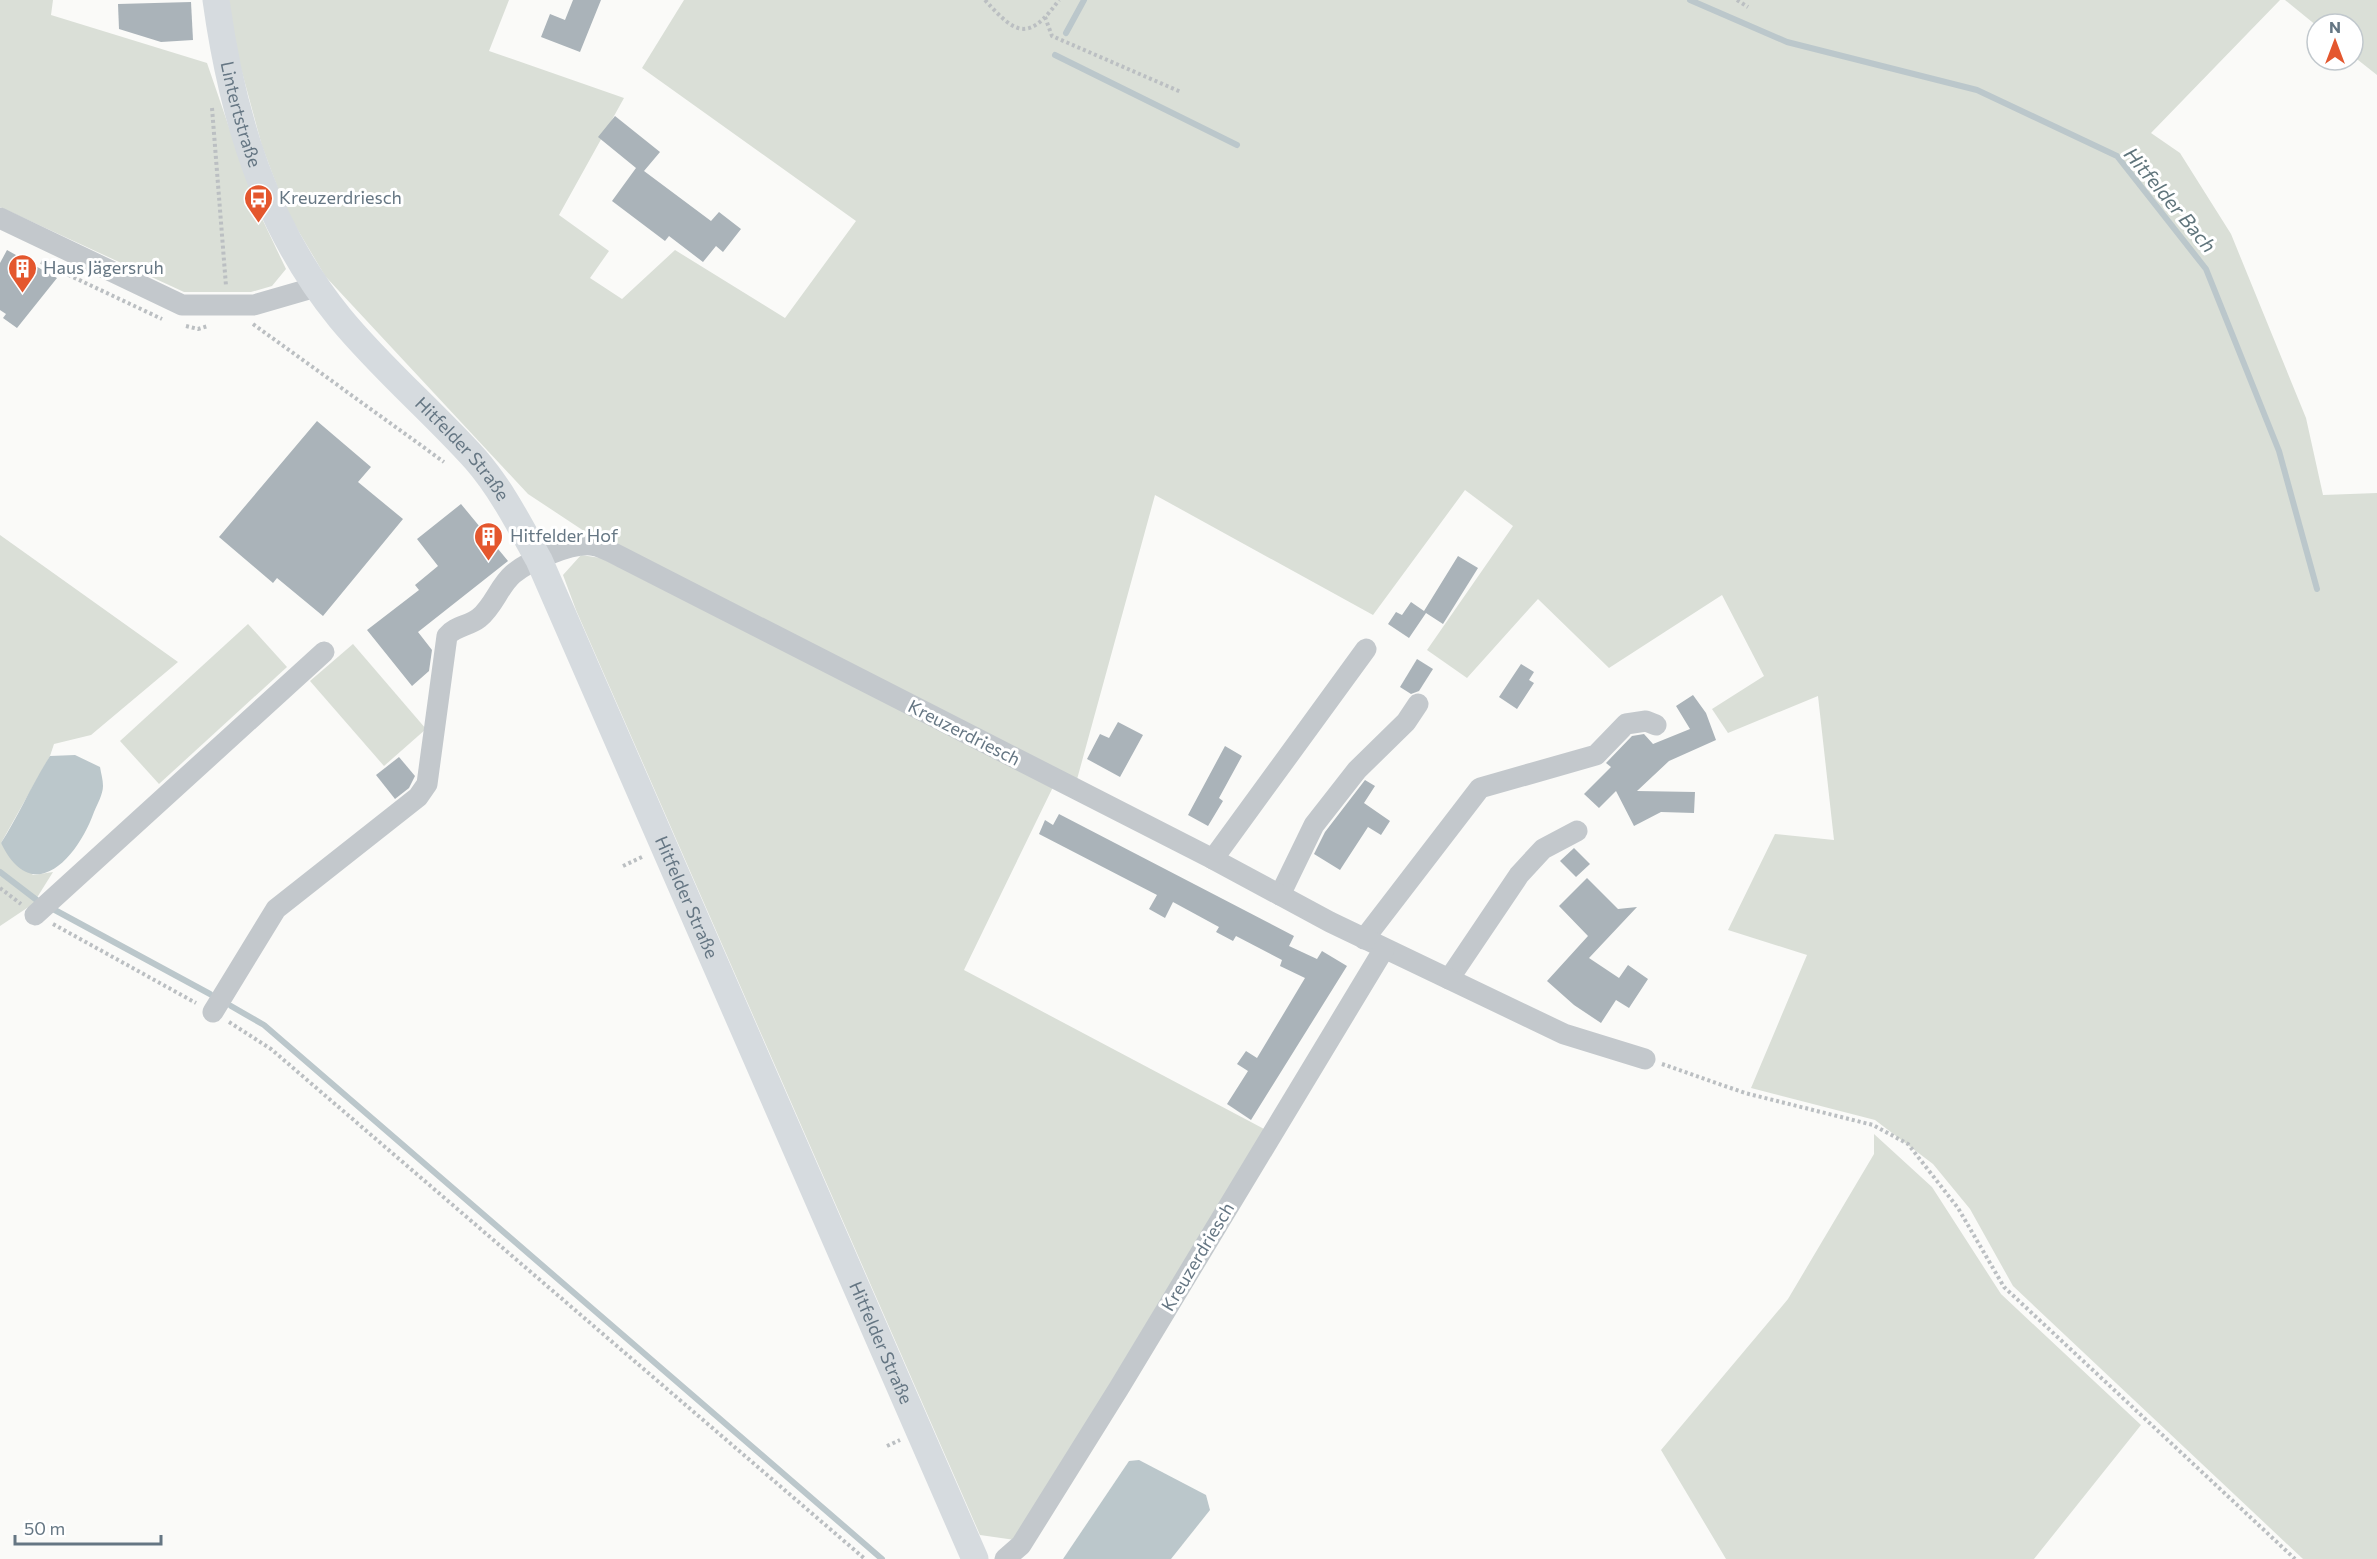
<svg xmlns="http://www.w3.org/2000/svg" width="2377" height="1559" viewBox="0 0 2377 1559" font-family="Commissioner,sans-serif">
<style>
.green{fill:#dadfd7}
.water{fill:#bbc7cb}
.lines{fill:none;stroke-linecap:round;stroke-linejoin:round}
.stream{stroke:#bbc7cb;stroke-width:6}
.building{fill:#aab3b9}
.path{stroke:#bbbfc2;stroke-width:4;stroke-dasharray:3 3;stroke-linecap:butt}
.minor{stroke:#c3c8cc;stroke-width:21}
.major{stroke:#d6dbdf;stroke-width:27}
.labels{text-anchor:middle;stroke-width:6;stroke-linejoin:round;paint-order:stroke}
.street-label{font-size:18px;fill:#657683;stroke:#fff}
.poi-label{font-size:18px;fill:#657683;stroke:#fff;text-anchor:start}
.water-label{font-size:20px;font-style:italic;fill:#60757c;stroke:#fff}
</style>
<rect width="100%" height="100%" fill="#fafaf8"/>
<g class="green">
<path d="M0 0H53L51 15 207 63 256 206 286 269 272 286 251 292H184L0 207Z"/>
<path d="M229 0H509L489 51 624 98 559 215 609 251 590 278 622 299 675 250 785 318 856 221 642 68 684 0H2280L2151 133 2180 153 2231 234 2306 418 2323 495 2377 493V1559H2303L2013 1286 1970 1209 1933 1164 1875 1120 1751 1088 1807 955 1728 930 1775 834 1834 840 1818 696 1728 733 1712 709 1764 676 1722 595 1609 668 1538 599 1467 678 1427 650 1513 526 1465 490 1373 615 1155 495 1076 783 590 535 528 494 325 276 286 210 262 146 233 39Z"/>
<path d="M2285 0H2377V75L2353 56V24H2317V26Z"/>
<path d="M0 535 178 662 91 735 54 744 50 756 1 843 33 875 53 872 33 904 0 926Z"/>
<path d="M581 555 601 558 1053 787 964 970 1266 1130 1015 1540 980 1535 576 610 563 575Z"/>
<path d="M248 624 287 667 159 784 120 741Z"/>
<path d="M353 644 426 729 384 766 310 681Z"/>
<path d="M1874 1134 1932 1187 2001 1294 2141 1425 2034 1559H1726L1661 1450 1788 1299 1874 1154Z"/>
</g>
<g class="water">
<path d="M75 755 100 767C101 773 103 780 103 786 103 794 97 805 94 812 78 857 33 909 1 843 19 815 32 784 50 756Z"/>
<path d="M1139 1460 1206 1495 1210 1510 1171 1559H1063L1129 1461Z"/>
</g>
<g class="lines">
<g class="stream">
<path d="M1690 0 1787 42 1977 90 2117 156 2206 269 2279 451 2317 589"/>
<path d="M1066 33 1084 0"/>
<path d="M1055 55 1237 145"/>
<path d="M0 872 38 901"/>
<path d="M53 909 210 994"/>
<path d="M231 1006 264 1025 882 1559"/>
</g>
</g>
<g class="building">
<path d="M573 0H601L580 52 541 37 550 14 565 20Z"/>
<path d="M191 2 193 40 161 42 119 29 118 4Z"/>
<path d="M615 116 660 152 644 171 711 221 719 212 741 229 723 252 716 246 703 262 669 236 665 241 612 201 636 168 598 137Z"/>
<path d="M7 250 57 278 17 328 3 318 6 314 0 310V263Z"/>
<path d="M317 421 371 467 358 482 403 519 323 616 277 578 273 583 219 537Z"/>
<path d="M461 504 508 561 418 632 432 650 429 671 412 686 367 630 419 590 415 585 438 566 417 539Z"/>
<path d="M1458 556 1478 568 1443 624 1426 613 1409 638 1388 624 1396 612 1402 615 1411 602 1424 611Z"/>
<path d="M1417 659 1433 669 1419 691 1411 694 1400 687Z"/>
<path d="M1521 664 1534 672 1529 680 1534 683 1517 709 1499 697Z"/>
<path d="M1693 695 1706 713 1716 740 1669 761 1637 791 1695 792 1694 813 1661 812 1634 826 1616 791 1599 808 1584 794 1611 767 1606 763 1632 736 1644 734 1653 744 1690 729 1676 706Z"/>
<path d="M1118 722 1143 735 1120 777 1087 759 1100 734 1109 738Z"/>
<path d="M1225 746 1242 756 1219 798 1223 801 1208 826 1188 815Z"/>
<path d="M399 757 415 776 409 788 395 799 376 775Z"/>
<path d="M1365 780 1375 786 1364 803 1390 821 1381 835 1368 827 1340 870 1314 854 1325 832Z"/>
<path d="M1059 814 1294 936 1289 946 1317 959 1322 951 1347 966 1251 1120 1227 1104 1248 1071 1237 1064 1246 1051 1257 1058 1305 978 1280 966 1282 960 1236 936 1233 941 1216 932 1219 927 1173 902 1165 918 1149 909 1157 895 1039 834 1045 820 1053 825Z"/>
<path d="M1574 848 1590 864 1576 877 1560 861Z"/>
<path d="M1587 878 1618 909 1637 907 1589 958 1619 978 1628 965 1648 979 1629 1008 1616 1000 1601 1023 1574 1005 1547 981 1588 936 1559 906Z"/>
</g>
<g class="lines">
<g class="path">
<path d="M985 0C1017 36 1029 41 1059 0"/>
<path d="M1737 0 1748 7"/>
<path d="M1045 17 1052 36 1181 92"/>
<path d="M212 108 226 286"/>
<path d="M41 262 162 319"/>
<path d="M253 324 444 462"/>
<path d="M186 326 198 329 208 326"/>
<path d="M623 866 644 856"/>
<path d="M0 888 21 904"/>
<path d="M53 924 196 1003"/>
<path d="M229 1022 271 1049 865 1559"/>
<path d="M1662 1064 1745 1093 1873 1125 1908 1144 1958 1208 2004 1287 2295 1559"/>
<path d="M887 1446 900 1440"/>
</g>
<g class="minor">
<path d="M0 218 182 305H254L316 287"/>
<path d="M1213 859 1366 649"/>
<path d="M1280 895 1314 825 1357 770 1406 722 1418 704"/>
<path d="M35 915 324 652"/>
<path d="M1364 939 1480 788 1596 755 1626 724 1646 721 1656 725"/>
<path d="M1449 979 1519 875 1543 849 1577 831"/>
<path d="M213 1012 276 909 418 797 427 784 447 636C455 626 469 626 479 618 494 606 499 586 513 574 528 561 571 543 591 545 602 546 615 554 625 559L1213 859 1330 922 1564 1034 1645 1059"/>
<path d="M1005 1559 1021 1545 1119 1388 1384 949"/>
</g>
<path class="major" id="s1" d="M216 0C232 116 265 226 340 318 382 369 432 411 476 460 502 490 520 526 539 560L975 1559"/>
</g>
<defs>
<symbol id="bus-pin" viewBox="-11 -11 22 30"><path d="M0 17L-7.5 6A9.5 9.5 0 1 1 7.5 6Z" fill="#e4572e" stroke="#fff"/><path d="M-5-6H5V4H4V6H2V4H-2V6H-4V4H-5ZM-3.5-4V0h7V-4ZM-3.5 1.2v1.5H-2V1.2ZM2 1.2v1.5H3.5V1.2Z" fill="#fff"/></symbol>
<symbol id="building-pin" viewBox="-11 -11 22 30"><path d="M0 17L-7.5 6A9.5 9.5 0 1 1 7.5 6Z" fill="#e4572e" stroke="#fff"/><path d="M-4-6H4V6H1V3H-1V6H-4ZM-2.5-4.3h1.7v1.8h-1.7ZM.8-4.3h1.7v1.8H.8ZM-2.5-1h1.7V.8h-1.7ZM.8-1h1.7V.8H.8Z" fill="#fff"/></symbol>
</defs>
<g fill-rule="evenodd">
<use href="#bus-pin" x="242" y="182" width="33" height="45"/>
<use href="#building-pin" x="6" y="252" width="33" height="45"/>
<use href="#building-pin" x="472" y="520" width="33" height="45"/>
</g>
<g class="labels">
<g class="street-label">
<text dy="6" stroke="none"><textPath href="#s1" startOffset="117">Lintertstraße</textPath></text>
<text dy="6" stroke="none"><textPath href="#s1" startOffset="525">Hitfelder Straße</textPath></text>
<text transform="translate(964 733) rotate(27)" y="6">Kreuzerdriesch</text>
<text dy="6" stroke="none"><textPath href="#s1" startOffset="1029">Hitfelder Straße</textPath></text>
<text transform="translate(1198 1257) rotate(-59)" y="6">Kreuzerdriesch</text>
<text dy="6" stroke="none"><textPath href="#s1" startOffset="1515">Hitfelder Straße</textPath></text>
</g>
<g class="poi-label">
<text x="279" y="204">Kreuzerdriesch</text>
<text x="43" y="274">Haus Jägersruh</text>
<text x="510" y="542">Hitfelder Hof</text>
</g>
<g class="water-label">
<text transform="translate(2170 200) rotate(50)" y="7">Hitfelder Bach</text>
</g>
</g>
<g transform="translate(2335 42)"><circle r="28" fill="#ffffff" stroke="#c1c8cd" stroke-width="1.5"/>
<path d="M0-4.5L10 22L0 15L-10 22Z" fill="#e4572e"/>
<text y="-9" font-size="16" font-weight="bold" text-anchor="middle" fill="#657683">N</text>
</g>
<path d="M15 1535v9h146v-9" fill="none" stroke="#657683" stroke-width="3"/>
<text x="24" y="1535" font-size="18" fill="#657683" stroke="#ffffff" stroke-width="4.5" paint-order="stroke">50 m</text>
</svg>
